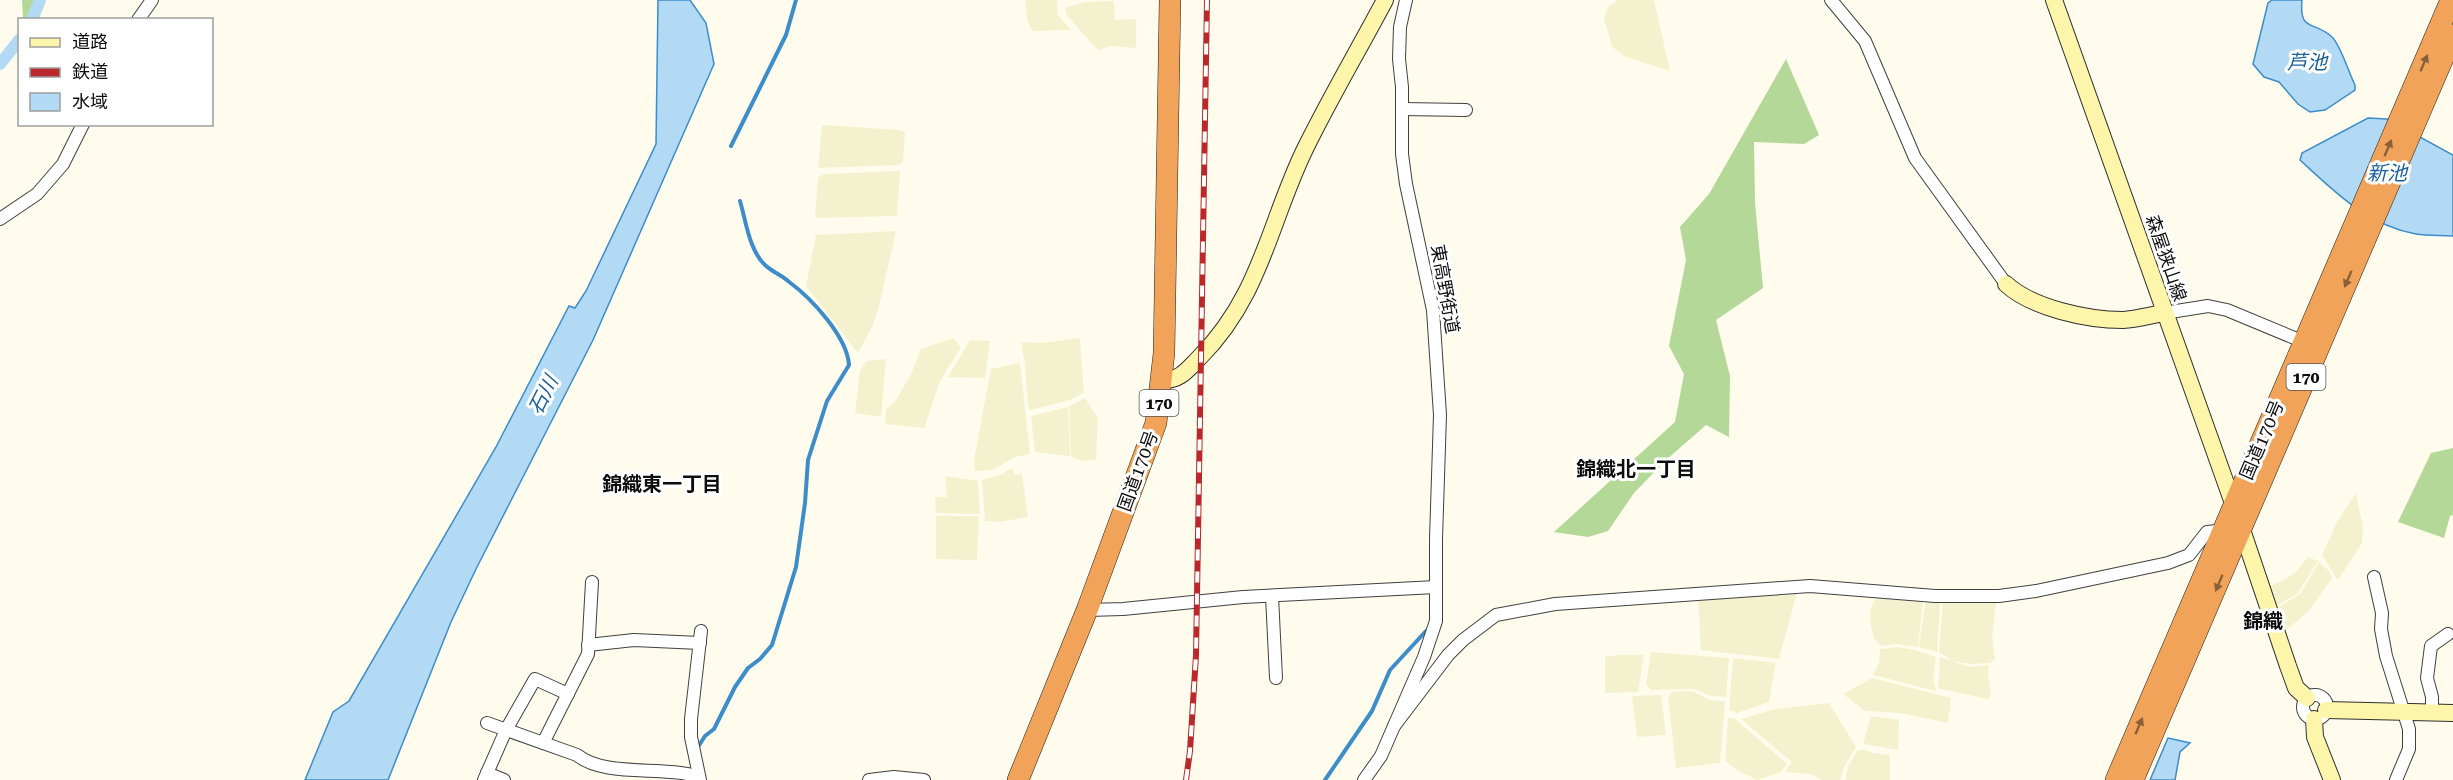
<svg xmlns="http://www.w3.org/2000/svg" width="2453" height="780" viewBox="0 0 2453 780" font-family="'Roboto Serif','Noto Sans JP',serif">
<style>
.farmland{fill:#f4f2ce}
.forest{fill:#b3d897}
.water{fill:#b3daf5;stroke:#3c8dca;stroke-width:1.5}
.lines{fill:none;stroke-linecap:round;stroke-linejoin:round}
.stream{stroke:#3c8dca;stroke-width:4}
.canal{stroke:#b3daf5;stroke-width:12}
.street-casing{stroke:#404040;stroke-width:14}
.secondary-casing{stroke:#2f2f2f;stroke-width:18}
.highway-casing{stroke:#1e1e1e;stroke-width:22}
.street{stroke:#fff;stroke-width:12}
.secondary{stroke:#fdf6aa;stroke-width:16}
.highway{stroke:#f1a359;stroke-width:21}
.rail-casing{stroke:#ba282b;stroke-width:6}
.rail{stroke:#fff;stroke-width:4;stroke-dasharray:11;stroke-linecap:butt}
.oneway{fill:#8a6037}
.labels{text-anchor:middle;stroke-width:6;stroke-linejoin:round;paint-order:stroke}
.shield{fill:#fff;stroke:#565656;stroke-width:1.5}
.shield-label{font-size:16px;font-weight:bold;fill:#0d0d0d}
.street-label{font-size:18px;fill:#0d0d0d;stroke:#fff}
.water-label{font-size:20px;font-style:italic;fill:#195f9c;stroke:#fff}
.neighbourhood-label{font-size:20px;font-weight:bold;fill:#0d0d0d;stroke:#fff}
</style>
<rect width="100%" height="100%" fill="#fffced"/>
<g class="farmland">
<path d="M1025 0H1057L1058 15 1071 30 1032 31 1027 20Z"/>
<path d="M1618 0H1654L1670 71 1626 57 1612 47 1604 18 1608 7Z"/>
<path d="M1114 1 1115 20 1136 19V48L1110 46 1098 50 1067 16 1065 8 1084 2Z"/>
<path d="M822 125 901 130 905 133 903 161 899 165 818 168Z"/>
<path d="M900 171 897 216 815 218 818 178 824 174Z"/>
<path d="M896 231 879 306 873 325 858 353 806 286 816 235Z"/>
<path d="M953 338 961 347 940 381 924 428 885 424 886 410 896 400 911 374 921 349Z"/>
<path d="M1080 338 1084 393 1067 401 1030 410 1028 407 1025 365 1021 342 1042 343Z"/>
<path d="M970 340 990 341 985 378 948 377Z"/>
<path d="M886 359 881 417 855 413 860 370 867 361Z"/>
<path d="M1020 363 1030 454 1015 457 993 470 975 471 974 459 991 369Z"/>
<path d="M1085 398 1098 419 1096 460 1084 461 1071 457 1069 406Z"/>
<path d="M1068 407 1070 456 1035 452 1031 416Z"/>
<path d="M1012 468 1015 475 1022 474 1028 517 998 522 985 521 982 480 1000 475Z"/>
<path d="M945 476 978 481 980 514 936 513 935 497H947Z"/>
<path d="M2356 493 2363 528 2362 543 2338 580 2322 555 2337 522Z"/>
<path d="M936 516H979L977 560 936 559Z"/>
<path d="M2308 557 2318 561 2297 594 2276 606 2269 586 2284 580 2296 572Z"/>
<path d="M2319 562 2329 571 2332 578 2309 611 2285 631 2277 608 2300 594Z"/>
<path d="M1797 593 1779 659 1701 650 1698 599Z"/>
<path d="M1876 597 1923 601 1918 647 1897 644 1881 646 1874 638 1871 626 1870 611Z"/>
<path d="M1925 603H1940L1937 652 1919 647Z"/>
<path d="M1943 603H1996L1992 638 1995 659 1990 663 1971 664 1952 661 1939 652Z"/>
<path d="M1898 647 1916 650 1936 657 1933 680 1936 691 1873 675 1879 663 1880 649Z"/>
<path d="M1651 652 1729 658 1726 697 1711 696 1694 689 1651 690 1646 684Z"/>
<path d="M1617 655H1644L1638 692 1605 693V657Z"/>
<path d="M1940 657 1970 667 1989 665 1988 675 1991 696 1987 699 1938 688Z"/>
<path d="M1733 658 1776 663 1769 702 1737 713 1729 710Z"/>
<path d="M1872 678 1951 698 1948 723 1900 713 1865 711 1843 694Z"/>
<path d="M1682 691 1694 692 1710 700 1725 701 1720 763 1676 768 1668 698 1672 692Z"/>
<path d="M1661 695 1666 735 1637 737 1632 696Z"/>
<path d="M1829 703 1856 747 1844 767 1840 780H1822L1811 774 1785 772 1792 762 1741 719 1775 709Z"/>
<path d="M1871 716 1899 720 1898 750 1863 744Z"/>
<path d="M1728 718H1734L1787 764 1781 772 1757 780 1737 770 1725 761Z"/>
<path d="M1863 749 1873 753 1890 755V780H1845L1848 767 1857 751Z"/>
</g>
<g class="forest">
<path d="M22 0H35L26 19H23Z"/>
<path d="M1786 59 1819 135 1804 144 1754 142 1755 203 1763 288 1716 320 1730 376 1729 437 1706 425 1666 460 1634 493 1608 531 1588 537 1554 532 1675 422 1684 374 1669 346 1686 260 1680 227 1709 194Z"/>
<path d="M2453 448V515L2450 516 2444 538 2398 522 2431 453Z"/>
</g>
<g class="water">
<path d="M658 0H690L706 23 714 64 593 340 476 569 451 622 388 780H305L333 712 349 701 496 447 569 306 575 308 586 291 656 144Z"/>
<path d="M2272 0H2302C2299 33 2314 20 2332 37 2340 44 2349 73 2355 85V90L2325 110 2310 112 2298 104 2279 82 2264 77 2253 64 2268 3Z"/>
<path d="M2368 118 2387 119 2453 155V236C2441 235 2428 236 2416 234 2367 225 2335 192 2300 160L2302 153Z"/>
<path d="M2168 738 2190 743 2180 752 2175 780H2150Z"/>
</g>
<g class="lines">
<g class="stream">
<path d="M731 146 786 35 796 0"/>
<path d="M698 747 705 736 714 729 735 687 748 668 760 659 772 645 796 567 805 503 808 460 827 401 849 365C847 336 811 298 788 281 781 275 771 271 765 265 749 250 746 221 740 201"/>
<path d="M1325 780 1372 711 1390 670 1426 631"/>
</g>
<g class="canal">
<path d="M32 20 40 0"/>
<path d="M0 64 20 39"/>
</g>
<defs>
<g id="street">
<path d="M1831 0 1865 41 1915 158 2006 284"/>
<path d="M138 20 152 0"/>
<path d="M1402 109 1466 110"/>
<path d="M0 219 37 194 63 164 83 124"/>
<path d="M2164 313 2208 306 2227 310 2304 342"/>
<path d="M2374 577 2382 613 2381 629 2386 656 2409 729V749L2396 780"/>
<path d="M1272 596 1276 678"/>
<path d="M1087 610 1123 609 1243 597 1436 587"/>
<path d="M588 645 634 640 700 643"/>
<circle cx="2315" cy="707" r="12"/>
<path d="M2432 712V697L2427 678 2431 646 2448 634"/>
<path d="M487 723 577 755C605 778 664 765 699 777"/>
<path d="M1394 726 1448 655 1463 640 1496 615 1555 604 1810 586 1935 596H1999L2036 591 2168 563 2189 555 2207 532 2227 530"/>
<path d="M543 743 588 654 592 582"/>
<path d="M487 773 504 780"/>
<path d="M484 780 506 730 535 679 568 694"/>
<path d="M700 780 691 737V719L701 631"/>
<path d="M869 780 894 777 924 780"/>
<path d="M1364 780 1381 756 1424 657 1436 621V539L1440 415 1433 310 1406 184 1402 154V87L1399 59 1400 27 1406 0"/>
</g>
<g id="secondary">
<path d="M2054 0 2234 506 2288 666 2296 688 2307 698"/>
<path d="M2006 284C2032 308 2087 320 2123 320 2137 319 2151 315 2164 313"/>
<path d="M1162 380C1180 381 1188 369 1199 358 1261 296 1269 223 1305 149 1330 98 1359 49 1385 0"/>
<path d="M2326 710 2453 713"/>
<path d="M2314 719 2315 737 2332 780"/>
</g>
<g id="highway">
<path d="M1018 780 1087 610 1156 423 1164 353 1170 0"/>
<path d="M2116 780 2451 0"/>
<path d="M2133 780 2453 35"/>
</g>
</defs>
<use href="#street" class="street-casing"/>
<use href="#secondary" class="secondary-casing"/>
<use href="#highway" class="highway-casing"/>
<use href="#street" class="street"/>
<use href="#secondary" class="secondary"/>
<use href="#highway" class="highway"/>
<defs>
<path id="rail" d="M1186 780 1190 751 1196 655 1207 0"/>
</defs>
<use href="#rail" class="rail-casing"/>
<use href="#rail" class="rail"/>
</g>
<defs><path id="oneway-solid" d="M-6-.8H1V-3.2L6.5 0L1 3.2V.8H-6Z" transform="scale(1.5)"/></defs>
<g class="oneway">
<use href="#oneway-solid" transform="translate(2424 63) rotate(-67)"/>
<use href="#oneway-solid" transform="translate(2388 148) rotate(-67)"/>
<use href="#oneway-solid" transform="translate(2348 279) rotate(113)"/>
<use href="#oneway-solid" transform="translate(2219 583) rotate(113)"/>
<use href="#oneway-solid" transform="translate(2139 726) rotate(-67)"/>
</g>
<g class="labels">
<g class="shield">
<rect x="2286.5" y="364" width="39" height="26" rx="4.5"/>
<rect x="1139.5" y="390" width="39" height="26" rx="4.5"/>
</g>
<g class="shield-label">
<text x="2306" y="383">170</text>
<text x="1159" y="409">170</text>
</g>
<g class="street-label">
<text transform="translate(2166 258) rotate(71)" y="6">森屋狭山線</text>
<text transform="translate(1445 289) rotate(80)" y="6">東高野街道</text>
<text transform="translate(2262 440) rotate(-67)" y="6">国道170号</text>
<text transform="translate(1138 471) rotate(-70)" y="6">国道170号</text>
</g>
<g class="water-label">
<text x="2307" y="69">芦池</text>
<text x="2387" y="180">新池</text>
<text transform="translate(543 395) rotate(-63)" y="7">石川</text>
</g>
<g class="neighbourhood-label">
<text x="1636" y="476">錦織北一丁目</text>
<text x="662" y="491">錦織東一丁目</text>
<text x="2263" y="628">錦織</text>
</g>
</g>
<rect x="18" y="18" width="195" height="108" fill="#ffffff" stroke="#9e9e9e" stroke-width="1.5"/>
<rect x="30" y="38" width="30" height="9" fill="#fdf6aa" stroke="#9e9e9e" stroke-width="1.5"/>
<text x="72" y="48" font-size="18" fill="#0d0d0d">道路</text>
<rect x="30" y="68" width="30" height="9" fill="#ba282b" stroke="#9e9e9e" stroke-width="1.5"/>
<text x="72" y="78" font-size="18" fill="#0d0d0d">鉄道</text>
<rect x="30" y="93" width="30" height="18" fill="#b3daf5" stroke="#9e9e9e" stroke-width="1.5"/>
<text x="72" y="108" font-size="18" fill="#0d0d0d">水域</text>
</svg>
